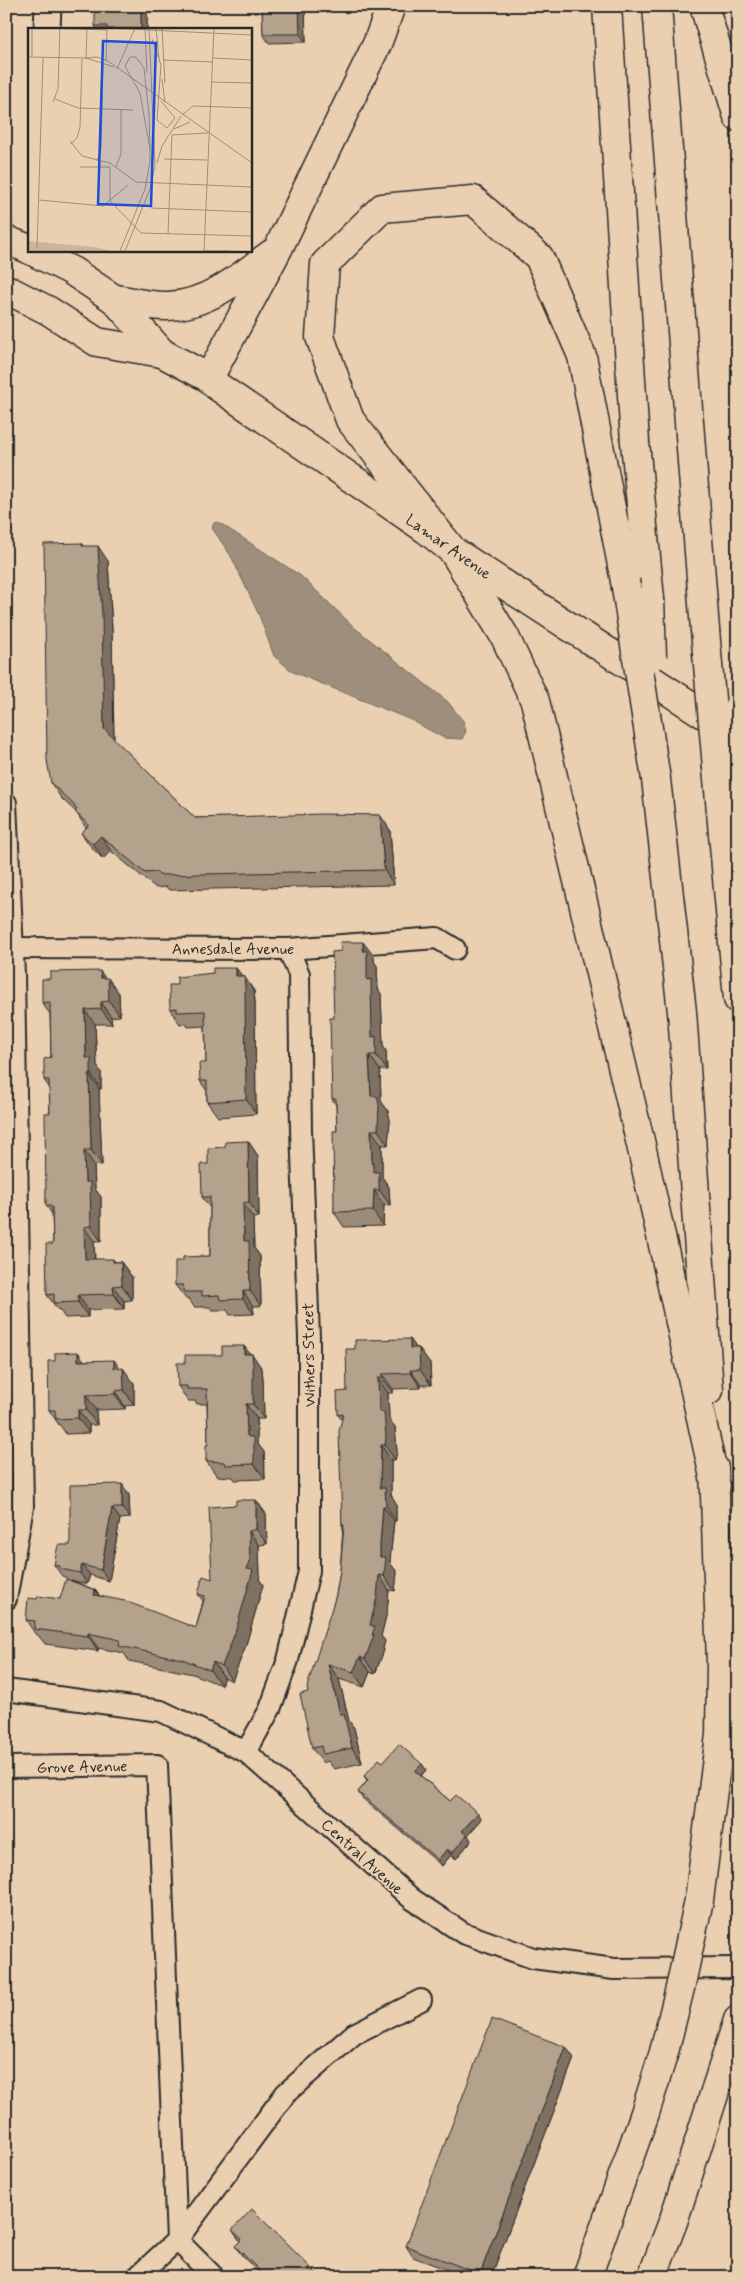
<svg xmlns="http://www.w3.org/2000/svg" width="744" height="2283" viewBox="0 0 744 2283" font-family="Mynerve,sans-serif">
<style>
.water{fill:#9f8e7c;stroke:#71665c}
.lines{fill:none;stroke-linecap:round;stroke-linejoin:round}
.minor-casing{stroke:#2b2b2b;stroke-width:24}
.tertiary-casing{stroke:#2b2b2b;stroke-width:29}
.primary-casing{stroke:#2b2b2b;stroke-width:31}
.motorway-casing{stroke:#2b2b2b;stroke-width:31}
.minor{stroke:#ead0b1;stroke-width:20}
.tertiary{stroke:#ead0b1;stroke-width:25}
.primary{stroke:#ead0b1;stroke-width:28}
.motorway{stroke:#ead0b1;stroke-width:28}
.motorway-bridge-casing{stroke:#2b2b2b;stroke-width:31;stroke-linecap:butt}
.motorway-bridge{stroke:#ead0b1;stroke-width:28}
.wall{fill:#9c8b78;stroke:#2b2b2b}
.shaded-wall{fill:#7f7162;stroke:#2b2b2b}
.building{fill:#b5a28c;stroke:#2b2b2b}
.labels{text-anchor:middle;stroke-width:4;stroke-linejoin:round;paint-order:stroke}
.street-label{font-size:16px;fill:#2b2b2b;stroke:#ead0b1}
.inset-road{fill:none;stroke:#9e8e7b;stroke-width:1}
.view{fill:#1d4ed8;fill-opacity:0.15;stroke:#1d4ed8;stroke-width:2.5}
.inset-edge{fill:none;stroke:#2b2b2b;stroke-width:2.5}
</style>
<rect width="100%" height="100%" fill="#ead0b1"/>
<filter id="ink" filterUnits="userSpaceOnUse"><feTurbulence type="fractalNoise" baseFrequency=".02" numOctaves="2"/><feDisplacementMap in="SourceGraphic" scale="10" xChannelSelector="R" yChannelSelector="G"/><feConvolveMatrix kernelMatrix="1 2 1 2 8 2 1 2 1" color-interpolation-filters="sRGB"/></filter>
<g filter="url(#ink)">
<path class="water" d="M218 522 301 576 355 628 448 702 463 721 466 731 462 739 444 738 411 720 293 672 274 656 259 615 231 556 212 528 214 523Z"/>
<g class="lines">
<defs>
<g id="minor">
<path d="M6 803 14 975 23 1507 6 1599"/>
<path d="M6 948 288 949 437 938 455 949"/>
<path d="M6 1690 161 1711 246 1752 412 1899 463 1933 533 1958 614 1969 738 1968"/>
<path d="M246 1752 270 1709 288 1660 309 1571V1337L301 1130 299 974 288 949"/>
<path d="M6 1767 157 1765 177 2240"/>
<path d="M177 2240 214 2277"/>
<path d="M137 2277 177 2240 286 2093 354 2034 421 2000"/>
</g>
<path id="tertiary" d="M47 29 48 6"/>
<g id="primary">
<path d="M6 240 29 249"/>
<path d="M30 250 72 271 114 299 162 353"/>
<path d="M6 289 49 311 97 342 162 353 209 378 217 386 427 530 453 551 730 731"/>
</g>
<g id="motorway">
<path d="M607 6 635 442 650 599"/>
<path d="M657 6 705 630"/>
<path d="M704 6 738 117"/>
<path d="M114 299C131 301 151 307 168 306 207 305 241 277 271 254"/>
<path d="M209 378 278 249 377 44 391 6"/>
<path d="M625 581 582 356 539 257 473 200 382 208 325 264 320 337 350 420 453 551 505 637 535 701 641 1145 716 1486"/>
<path d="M717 768 738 999"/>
<path d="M656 779 682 1012 709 1390"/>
<path d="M699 1900 720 1735 721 1664 714 1468"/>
<path d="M587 2277 645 2113 664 2052"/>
<path d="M652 2277 674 2219 738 2020"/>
</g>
</defs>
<use href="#minor" class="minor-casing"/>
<use href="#tertiary" class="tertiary-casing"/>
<use href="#primary" class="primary-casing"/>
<use href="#motorway" class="motorway-casing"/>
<use href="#minor" class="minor"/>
<use href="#tertiary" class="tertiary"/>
<use href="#primary" class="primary"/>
<use href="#motorway" class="motorway"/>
<defs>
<g id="motorway-bridge">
<path d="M625 581 656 779"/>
<path d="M650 599 652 657"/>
<path d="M705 630 717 768"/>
<path d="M720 760 738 708"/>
<path d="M664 2052 681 1984 699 1900"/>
</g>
</defs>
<use href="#motorway-bridge" class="motorway-bridge-casing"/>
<use href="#motorway-bridge" class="motorway-bridge"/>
</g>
<g class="wall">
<path d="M147 6V29H97L95 26Z"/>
<path d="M262 6H305L306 42 269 43 263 34Z"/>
<path d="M82 543 84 546 108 561 112 630 114 739 195 818 380 815 390 830 394 885 169 890 166 887 156 888 111 851 103 859 92 848 81 833 86 828 76 812 61 798 51 783Z"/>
<path d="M374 956V961L377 966 378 989 381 994 383 1046 386 1051 387 1070H380L381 1101 388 1111 390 1120 388 1145H382V1177L389 1187 390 1205H384L383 1226 344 1227 334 1212 337 1131 336 1105 332 1099Z"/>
<path d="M236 968 242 976H244L254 991 255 1002 256 1114 218 1117 207 1102V1091L200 1081 206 1063 205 1026 188 1027 186 1023 180 1024 170 1009 177 985 213 973Z"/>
<path d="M105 978 119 993 120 1016 111 1017 112 1024H95L97 1066 101 1072V1089H99L102 1165H94L95 1189 101 1197V1241H94L95 1259 115 1262H121L132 1277V1300L124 1301V1309L88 1310V1317L65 1318 59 1309 58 1310 47 1295 53 1244 52 1214 46 1205 50 1113 49 1087 44 1080 51 1057 50 1014 42 1003Z"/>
<path d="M248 1141 258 1156 259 1217 253 1218 254 1248 260 1256 261 1306H253L254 1314 230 1315 227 1310H212L210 1307H194L189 1299H186L175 1285 183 1261 210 1256V1208L202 1197 208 1164 225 1147Z"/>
<path d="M410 1339 416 1348H419L430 1363 431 1385H421V1388L393 1389V1393H388L389 1419 395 1427 397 1452 395 1460H391V1495L396 1503V1521H394L390 1560V1563L397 1572 395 1591 389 1590 387 1612 381 1636 385 1641 383 1648 384 1650 375 1674 370 1672 364 1687 339 1679 349 1721 354 1728 362 1763 334 1769 328 1761 323 1763 312 1748 308 1692 336 1595 340 1571 343 1527 342 1525V1420L338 1415 347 1391 355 1349Z"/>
<path d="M244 1346 250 1354H252L262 1369 263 1379 264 1419H257V1443L264 1452 265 1479 235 1480 233 1477 217 1476 206 1461 208 1445 207 1404H197L195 1401H188L178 1386 185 1363 222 1355Z"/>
<path d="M78 1352 83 1360 120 1368 134 1383V1405L125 1406V1409L96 1410 97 1425H89V1433L66 1434 60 1425H59L49 1410 55 1361Z"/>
<path d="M122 1484 129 1495 130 1518 120 1519 109 1581 90 1575 87 1584 71 1580 95 1590 100 1596 196 1628 203 1601 198 1594 212 1579 236 1505 256 1500 266 1514 267 1544 259 1545 260 1576 259 1579 263 1585 245 1648 232 1681 224 1677 221 1685 193 1674 129 1661 124 1653 98 1648V1651L45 1644 38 1635H36L26 1620 37 1599H60L67 1579 65 1577 62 1576 54 1565 70 1545Z"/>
<path d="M383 1762 422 1764 426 1770 421 1776 450 1801 482 1819 468 1835 471 1841 456 1859 451 1855 442 1866 362 1798 358 1792 367 1781 364 1776Z"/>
<path d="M574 2058 491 2277H467L413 2257 406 2246Z"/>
<path d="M232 2230 320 2277H263L243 2257 235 2246 240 2241Z"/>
</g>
<g class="shaded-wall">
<rect x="141" y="6" width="6" height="23"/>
<path d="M299 6H305L306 42 300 34Z"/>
<path d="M98 546 108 561 112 630 114 744 104 729Z"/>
<path d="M380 815 390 830 394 885 384 870Z"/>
<path d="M101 836 111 851 103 859 93 844Z"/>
<path d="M363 942 374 956V961L377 966 378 989 381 994 383 1046 386 1051 387 1070 376 1055 372 1037Z"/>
<path d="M236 968 244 979V976L254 991 255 1002 256 1114 246 1099Z"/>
<path d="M100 971 109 983 108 978 119 993 120 1016 109 1001 101 978Z"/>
<path d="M101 1002 111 1017 112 1024 101 1009Z"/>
<path d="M85 1010 95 1024 97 1066 101 1072V1089L91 1074 86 1058Z"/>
<path d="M369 1055 380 1070 381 1101 388 1111 390 1120 388 1145 378 1130 371 1096Z"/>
<path d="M89 1074 99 1089 102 1165 91 1150Z"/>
<path d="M371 1130 382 1145V1177L389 1187 390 1205 379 1190 374 1172 372 1162Z"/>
<path d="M248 1141 258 1156 259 1217 249 1202Z"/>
<path d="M84 1150 94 1165 95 1189 101 1197V1241L91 1226 85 1182Z"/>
<path d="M374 1190 384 1205 383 1226 373 1211Z"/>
<path d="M243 1203 253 1218 254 1248 260 1256 261 1306 250 1291 244 1241Z"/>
<path d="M84 1227 94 1241 95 1274 85 1259Z"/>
<path d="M113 1259 122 1271 121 1262 132 1277V1300L122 1285 113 1262Z"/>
<path d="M113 1286 124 1301V1309L114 1294Z"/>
<path d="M243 1291 253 1306 254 1314 243 1299Z"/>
<path d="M78 1295 88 1310V1317L78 1302Z"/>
<path d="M410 1339 420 1353 419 1348 430 1363 431 1385 420 1370 410 1348Z"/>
<path d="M244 1346 252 1357V1354L262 1369 263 1379 264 1419 253 1404 244 1354Z"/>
<path d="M78 1352 88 1367 78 1361Z"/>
<path d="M114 1360 124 1373 123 1368 134 1383V1405L124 1390 114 1368Z"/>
<path d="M410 1370 421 1385V1388L411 1373Z"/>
<path d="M382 1374 393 1389V1393L382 1378Z"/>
<path d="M378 1378 388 1393 389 1419 395 1427 397 1452 395 1460 385 1445 379 1412Z"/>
<path d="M115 1391 125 1406V1409L115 1394Z"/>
<path d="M86 1395 96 1410 97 1425 86 1410Z"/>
<path d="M246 1404 257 1419V1443L264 1452 265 1479 254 1464 247 1436Z"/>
<path d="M78 1410 89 1425V1433L78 1418Z"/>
<path d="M381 1445 391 1460V1495L396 1503V1521L386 1506 380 1488Z"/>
<path d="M122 1484 129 1495 130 1518 122 1508Z"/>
<path d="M256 1500 266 1514 267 1544 256 1529Z"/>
<path d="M383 1506 394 1521 390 1560V1563L397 1572 395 1591 384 1576 380 1557V1545Z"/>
<path d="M112 1508 120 1519 109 1581 101 1570Z"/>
<path d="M249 1531 259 1545 260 1576 259 1579 263 1585 245 1648 232 1681 222 1666 247 1569Z"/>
<path d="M82 1565 90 1575 87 1584 80 1573Z"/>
<path d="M379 1575 389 1590 387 1612 381 1636 385 1641 383 1648 384 1650 375 1674 365 1659 372 1635 370 1625Z"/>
<path d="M95 1590 105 1604 94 1595Z"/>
<path d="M88 1633 98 1648V1651L88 1636Z"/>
<path d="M360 1657 370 1672 364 1687 353 1672Z"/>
<path d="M213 1662 224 1677 221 1685 210 1670Z"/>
<path d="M328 1664 339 1679 349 1721 354 1728 362 1763 352 1748 340 1714Z"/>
<path d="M422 1764 426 1770 419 1777 415 1771Z"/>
<path d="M478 1813 482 1819 468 1835 471 1841 456 1859 452 1853 462 1831Z"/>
<path d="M447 1849 451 1855 442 1866 438 1860Z"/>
<path d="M566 2047 574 2058 491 2277H482L480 2274Z"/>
</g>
<g class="building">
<path d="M95 6H141V29H107V26H95Z"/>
<path d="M262 6H299L300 34H263Z"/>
<path d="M82 543V546H98L102 615 104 729 195 818 323 814 380 815 384 870 159 875 156 872 145 873 101 836 93 844 81 833 89 825 75 812 77 810 72 803 51 783 47 760 44 544Z"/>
<path d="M340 942H363V951H367V980L371 979 372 1037 376 1036V1055H369L371 1096H377L379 1105 378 1130H371L372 1162 374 1172H379V1190H374L373 1211 334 1212 333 1131H337L336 1099H332L330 1018H334L332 952 341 951Z"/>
<path d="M213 968H236V976H244L245 987 246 1099 207 1102V1081H200L199 1063H206L205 1011 177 1012V1008L170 1009 169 985H177V977L213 973Z"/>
<path d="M100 971 101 978H108L109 1001 101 1002V1009L85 1010 86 1058H91V1074H89L91 1150H84L85 1182H90L91 1226 84 1227 85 1259H113V1262H121L122 1285 113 1286 114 1294 78 1295V1302L54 1303V1294L47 1295 46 1244H53L52 1207 46 1205 45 1113H50L49 1080H44V1059L51 1057 50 1002 42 1003V979H50V972Z"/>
<path d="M248 1141 249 1202 243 1203 244 1241H249L250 1291H243V1299L220 1300 219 1295 202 1296V1292H184L183 1285H175V1261H183V1257L210 1256V1197H202L201 1164H208V1148L225 1147V1142Z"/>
<path d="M410 1339V1348H419L420 1370H410L411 1373 382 1374V1378H378L379 1412H384L386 1437 385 1445H381L380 1488H385L386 1506H383L380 1545V1557H386L384 1576 379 1575 377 1597 370 1625 375 1627 372 1635H374L365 1659 360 1657 353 1672 328 1664 340 1714H344L352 1748 323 1754 321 1746 312 1748 300 1694 308 1692 307 1687 336 1595 340 1571 344 1525H342L339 1431 343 1414 338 1415 337 1392 347 1391 346 1349H355V1340Z"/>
<path d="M222 1346H244V1354H252L253 1365V1404H246L247 1436 254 1438V1464L225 1465 224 1462 206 1461V1445H208L207 1389H187V1386H178L177 1363H185V1355H222Z"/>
<path d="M78 1352V1361L114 1360V1368H123L124 1390 115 1391V1394L86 1395V1410H78V1418L56 1419 55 1410H49L48 1361H55V1353Z"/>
<path d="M122 1484V1508H112L101 1570 82 1565 80 1573 60 1569V1566L54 1565 58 1545H70V1485Z"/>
<path d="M236 1500H256V1529L249 1531 250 1561 247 1569 253 1570 235 1633 222 1666 213 1662 210 1670 182 1659 119 1646 120 1640 88 1633V1636L34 1629 35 1621 26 1620 28 1598 37 1599 38 1596 60 1599 66 1579 95 1590 94 1595 125 1601 196 1628 205 1596 198 1594 203 1576 212 1579 209 1507 236 1505Z"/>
<path d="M399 1744 422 1764 415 1771 450 1801 456 1795 478 1813 462 1831 467 1835 452 1853 447 1849 438 1860 358 1792 368 1780 364 1776 379 1759 383 1762Z"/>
<path d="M492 2019 566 2047 480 2274 406 2246Z"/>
<path d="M252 2209 320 2277H266L235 2246 242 2239 232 2230Z"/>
<path d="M408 2272 412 2277H404Z"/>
</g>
</g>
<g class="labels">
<g class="street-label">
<text transform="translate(449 546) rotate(35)" y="6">Lamar Avenue</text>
<text x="233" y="954">Annesdale Avenue</text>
<text transform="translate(308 1355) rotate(-91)" y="6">Withers Street</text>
<text transform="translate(82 1766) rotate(-1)" y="6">Grove Avenue</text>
<text transform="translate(363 1856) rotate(42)" y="6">Central Avenue</text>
</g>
</g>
<g transform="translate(28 28)">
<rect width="224" height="224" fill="#ead0b1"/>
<path d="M0 213 67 219 84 223H0Z" fill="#cbb59b"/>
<path class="inset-road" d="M19 0 79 2 78 32M79 0 224 7M117 0 119 45M128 0 131 30M134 0 137 55M124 11 133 37 129 92 139 100 147 90 133 73M0 29 58 30 86 39M4 29V0M31 30 32 0M58 30 59 1M58 30 69 29 80 33 224 135M185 30 224 32M135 32 185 34M89 41 107 0M134 51 137 74M183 54 224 55M27 71 50 80 105 82M25 74 30 61 31 30M154 87 165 78 224 80M146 101 162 94M42 113 54 128 82 135 108 154 224 159M43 116 49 110 52 99 54 31M136 131 179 132M69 133 73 121 75 35M129 135 134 118 153 88M52 139H82V173M88 139 93 126V82M11 172 75 178 100 157M82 173 113 205 224 208M123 180 224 184M140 206 144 107 180 105M9 220 15 30M92 223 117 161 122 134V121L121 87 116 40 108 29H102L97 38 112 65 122 121M97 223 122 161 127 138 121 0M176 223H202M176 223 186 0"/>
<path class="view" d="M75 13 128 15 123 178 70 176Z"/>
<rect width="224" height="224" class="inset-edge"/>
</g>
<rect width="744" height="2283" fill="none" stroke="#ead0b1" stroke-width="25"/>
<rect x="12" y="12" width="719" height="2258" fill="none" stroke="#2b2b2b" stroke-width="2" filter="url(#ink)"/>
</svg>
